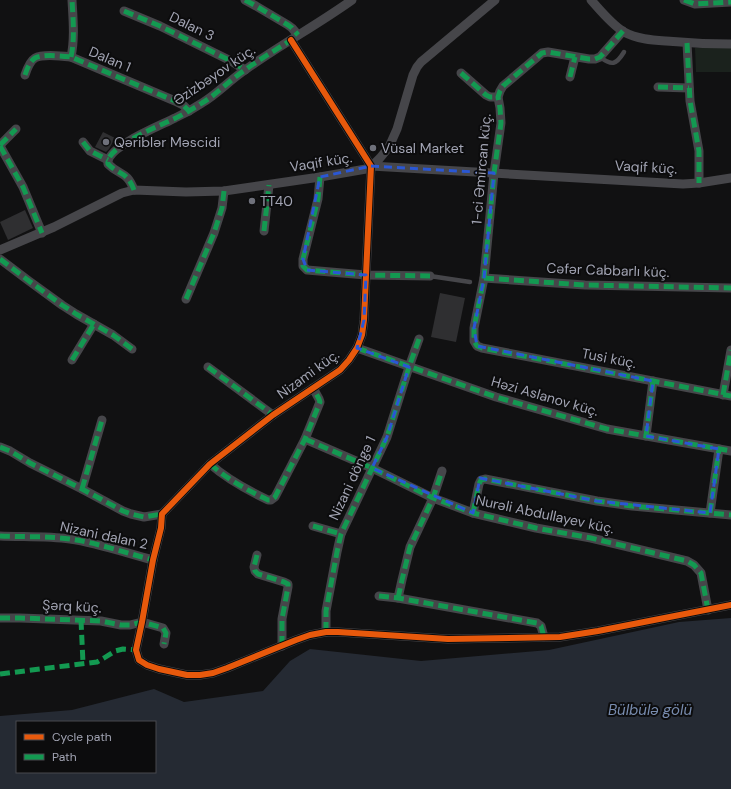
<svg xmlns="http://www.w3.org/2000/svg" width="731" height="789" viewBox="0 0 731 789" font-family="'DM Sans',sans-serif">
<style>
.green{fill:#1b221d}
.water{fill:#252a33;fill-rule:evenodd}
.building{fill:#2f2f31}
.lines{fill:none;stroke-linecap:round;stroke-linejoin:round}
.service{stroke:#46464a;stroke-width:4.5}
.minor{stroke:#46464a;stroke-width:9}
.quiet{stroke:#139951;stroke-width:5;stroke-dasharray:10 5;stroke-linecap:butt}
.cycleway-casing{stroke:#0c0c0d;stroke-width:8}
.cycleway{stroke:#e8590c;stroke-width:6}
.marked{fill:none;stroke:#2a57d4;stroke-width:3;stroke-dasharray:8 5;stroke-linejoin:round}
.poi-dot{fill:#6f717b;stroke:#0c0c0d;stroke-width:1.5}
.labels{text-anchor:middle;stroke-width:4;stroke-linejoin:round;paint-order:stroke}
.street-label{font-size:14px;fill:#a2a4b3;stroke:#0c0c0d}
.poi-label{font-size:14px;fill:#a2a4b3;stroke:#0c0c0d;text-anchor:start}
.water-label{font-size:15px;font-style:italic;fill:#788caf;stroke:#0c0c0d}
</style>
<rect width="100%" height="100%" fill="#111112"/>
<path class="green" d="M695 48H731V72H696Z"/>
<path class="water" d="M731 618V789H0V716L72 710 154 689 184 702 263 691 290 661 310 649 421 661 549 650 679 622ZM17 722H155V772H17Z"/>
<g class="building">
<path d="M103 132 115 138 109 149 106 152 95 147Z"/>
<path d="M25 210 33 228 8 240 0 222Z"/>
<path d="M440 293 465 298 456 342 431 337Z"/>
</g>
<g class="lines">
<g class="service">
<path d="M600 57C612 66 616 65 624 52"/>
<path d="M430 276 470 282"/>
</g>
<g class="minor">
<path d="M245 0 256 6 288 25 292 28 298 35"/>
<path d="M591 0C600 10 612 25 624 32 637 39 652 40 666 41 688 43 709 44 731 44"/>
<path d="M684 0 695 4 731 2"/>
<path d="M124 11 160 26 231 61 245 70"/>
<path d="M623 31 600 57 595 59H589L548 52 542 53 503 86 500 91 498 97 500 108 501 123 494 173 484 278 474 328V341L477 346 482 348 731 396"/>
<path d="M291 40 371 166 366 275 364 320 362 335 357 348 349 360 340 370 273 415 210 464 162 514 161 528 153 560 142 622 136 650 139 660 147 665 159 669 187 675H200L213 673 227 668 296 640 310 635 326 632H338L448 639 560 637 598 631 731 605"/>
<path d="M687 43 690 101 699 151V183"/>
<path d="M71 57C75 38 73 19 72 0"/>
<path d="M461 73 486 95 490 97H498"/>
<path d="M25 75C27 69 30 61 35 58 42 54 63 56 71 57L175 101 183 105 189 111"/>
<path d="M570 77 575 57"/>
<path d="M658 87 689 88"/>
<path d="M83 142 90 151 108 160"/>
<path d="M0 145 16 129"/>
<path d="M0 146 23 187 42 233"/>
<path d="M371 166 683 184 699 183 731 178"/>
<path d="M320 177 318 199 303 259V266L307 270 366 275 430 276"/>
<path d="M134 190C127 171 120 176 108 164 105 147 162 125 175 118 184 114 193 109 202 103 217 94 230 80 245 70 280 45 317 25 352 0"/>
<path d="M264 231 269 185"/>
<path d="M0 250 54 227 122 193 134 190 186 192 224 191 320 177 366 169 375 163 380 158 389 147 397 129 413 75 417 67 421 62 495 0"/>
<path d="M0 259 29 281 62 305 76 314 113 335 132 349"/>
<path d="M484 278 585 285 731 288"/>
<path d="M186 299 214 233 222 208 224 191"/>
<path d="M357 348 496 397 607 429 731 451"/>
<path d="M72 360 94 324"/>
<path d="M208 367 273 415"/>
<path d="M723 395 731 350"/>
<path d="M646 436 653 381"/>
<path d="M305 439 372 468 433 498 473 513 536 528 591 538 687 561 694 565 701 573 708 610"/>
<path d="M0 447 10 451 30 463 82 489 123 511 131 514 144 517 162 514"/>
<path d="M210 464C227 479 247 490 268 500H271L275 497 305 439 320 402 319 399 313 388"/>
<path d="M82 489 102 420"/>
<path d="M473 513 479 484 481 480 485 479 597 501 632 506 731 515"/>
<path d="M710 513 719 449"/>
<path d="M313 526 341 534"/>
<path d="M0 536C23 537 48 536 70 539 98 543 126 553 153 560"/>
<path d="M257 555 254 567 255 571 258 574 284 582 288 584V587L282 619V646"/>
<path d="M379 596 398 598 537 623 541 626 544 637"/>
<path d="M398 598 402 580 410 547 433 498 442 471"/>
<path d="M0 618H20L101 621 121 625H130L142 622 163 628 166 633 164 644"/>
<path d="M326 632V611L337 552 341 534 387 437 409 367 419 339"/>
</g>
<g class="quiet">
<path d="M245 0 256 6 288 25 292 28 298 35"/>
<path d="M684 0 695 4 731 2"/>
<path d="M124 11 160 26 231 61 245 70"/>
<path d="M623 31 600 57 595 59H589L548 52 542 53 503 86 500 91 498 97 500 108 501 123 494 173 484 278 474 328V341L477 346 482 348 731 396"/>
<path d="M687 43 690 101 699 151V183"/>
<path d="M71 57C75 38 73 19 72 0"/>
<path d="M461 73 486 95 490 97H498"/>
<path d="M25 75C27 69 30 61 35 58 42 54 63 56 71 57L175 101 183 105 189 111"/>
<path d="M570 77 575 57"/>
<path d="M658 87 689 88"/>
<path d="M83 142 90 151 108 160"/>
<path d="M0 145 16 129"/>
<path d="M0 146 23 187 42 233"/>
<path d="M320 177 318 199 303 259V266L307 270 366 275 430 276"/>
<path d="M134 190C127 171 120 176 108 164 105 148 154 128 167 122 179 117 191 110 202 103 217 94 230 80 245 70 260 59 276 50 291 40"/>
<path d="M264 231 269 185"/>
<path d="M0 259 29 281 62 305 76 314 113 335 132 349"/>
<path d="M484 278 585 285 731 288"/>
<path d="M186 299 214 233 222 208 224 191"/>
<path d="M357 348 496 397 607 429 731 451"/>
<path d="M72 360 94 324"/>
<path d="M208 367 273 415"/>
<path d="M723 395 731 350"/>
<path d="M646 436 653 381"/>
<path d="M305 439 372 468 433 498 473 513 536 528 591 538 687 561 694 565 701 573 708 610"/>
<path d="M0 447 10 451 30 463 82 489 123 511 131 514 144 517 162 514"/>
<path d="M210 464C227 479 247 490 268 500H271L275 497 305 439 320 402 319 399 313 388"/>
<path d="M82 489 102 420"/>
<path d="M473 513 479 484 481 480 485 479 597 501 632 506 731 515"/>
<path d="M710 513 719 449"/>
<path d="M313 526 341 534"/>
<path d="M0 536C23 537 48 536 70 539 98 543 126 553 153 560"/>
<path d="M257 555 254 567 255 571 258 574 284 582 288 584V587L282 619V646"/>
<path d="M379 596 398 598 537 623 541 626 544 637"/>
<path d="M398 598 402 580 410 547 433 498 442 471"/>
<path d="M0 618H20L101 621 121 625H130L142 622 163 628 166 633 164 644"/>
<path d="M81 620 83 663"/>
<path d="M326 632V611L337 552 341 534 387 437 409 367 419 339"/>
<path d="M0 674 97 662 104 658 115 651 123 649 136 650"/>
</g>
<defs>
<path id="cycleway" d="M291 40 371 166 366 275 364 320 362 335 357 348 349 360 340 370 273 415 210 464 162 514 161 528 153 560 142 622 136 650 139 660 147 665 159 669 187 675H200L213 673 227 668 296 640 310 635 326 632H338L448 639 560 637 598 631 731 605"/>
</defs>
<use href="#cycleway" class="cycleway-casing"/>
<use href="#cycleway" class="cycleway"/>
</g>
<path class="marked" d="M371 166 494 173 484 278 474 328 477 346 653 381 646 436 719 449 710 513 597 501 480 478 473 513 372 468 387 437 409 367 357 348 364 320 366 275 307 270 303 259 320 177Z"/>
<g class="poi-dot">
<circle cx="106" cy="142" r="4"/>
<circle cx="373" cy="148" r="4"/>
<circle cx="252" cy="201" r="4"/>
</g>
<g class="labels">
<g class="street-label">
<text transform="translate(192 26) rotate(26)" y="5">Dalan 3</text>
<text transform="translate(110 59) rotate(23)" y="5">Dalan 1</text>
<text transform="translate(214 75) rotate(-34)" y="5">Əzizbəyov küç.</text>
<text transform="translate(321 162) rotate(-9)" y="5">Vaqif küç.</text>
<text transform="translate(646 167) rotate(3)" y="5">Vaqif küç.</text>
<text transform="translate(481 169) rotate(-85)" y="5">1-ci Əmircan küç.</text>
<text transform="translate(608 270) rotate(2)" y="5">Cəfər Cabbarlı küç.</text>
<text transform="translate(609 358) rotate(11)" y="5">Tusi küç.</text>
<text transform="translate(308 374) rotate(-36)" y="5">Nizami küç.</text>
<text transform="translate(545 396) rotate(16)" y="5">Həzi Aslanov küç.</text>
<text transform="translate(352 478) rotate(-65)" y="5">Nizani döngə 1</text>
<text transform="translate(545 514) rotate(12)" y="5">Nurəli Abdullayev küç.</text>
<text transform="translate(104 535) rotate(12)" y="5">Nizani dalan 2</text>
<text transform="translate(72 606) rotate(3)" y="5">Şərq küç.</text>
</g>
<g class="poi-label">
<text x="114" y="147">Qəriblər Məscidi</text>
<text x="381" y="153">Vüsal Market</text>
<text x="260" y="206">TT40</text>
</g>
<g class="water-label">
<text x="650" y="715">Bülbülə gölü</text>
</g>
</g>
<rect x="16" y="721" width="140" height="52" fill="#0c0c0d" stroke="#48494f"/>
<rect x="24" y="734" width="20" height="6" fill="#e8590c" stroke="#48494f"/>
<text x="52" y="741" font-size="12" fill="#a2a4b3">Cycle path</text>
<rect x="24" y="754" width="20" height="6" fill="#139951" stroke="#48494f"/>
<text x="52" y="761" font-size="12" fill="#a2a4b3">Path</text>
</svg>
